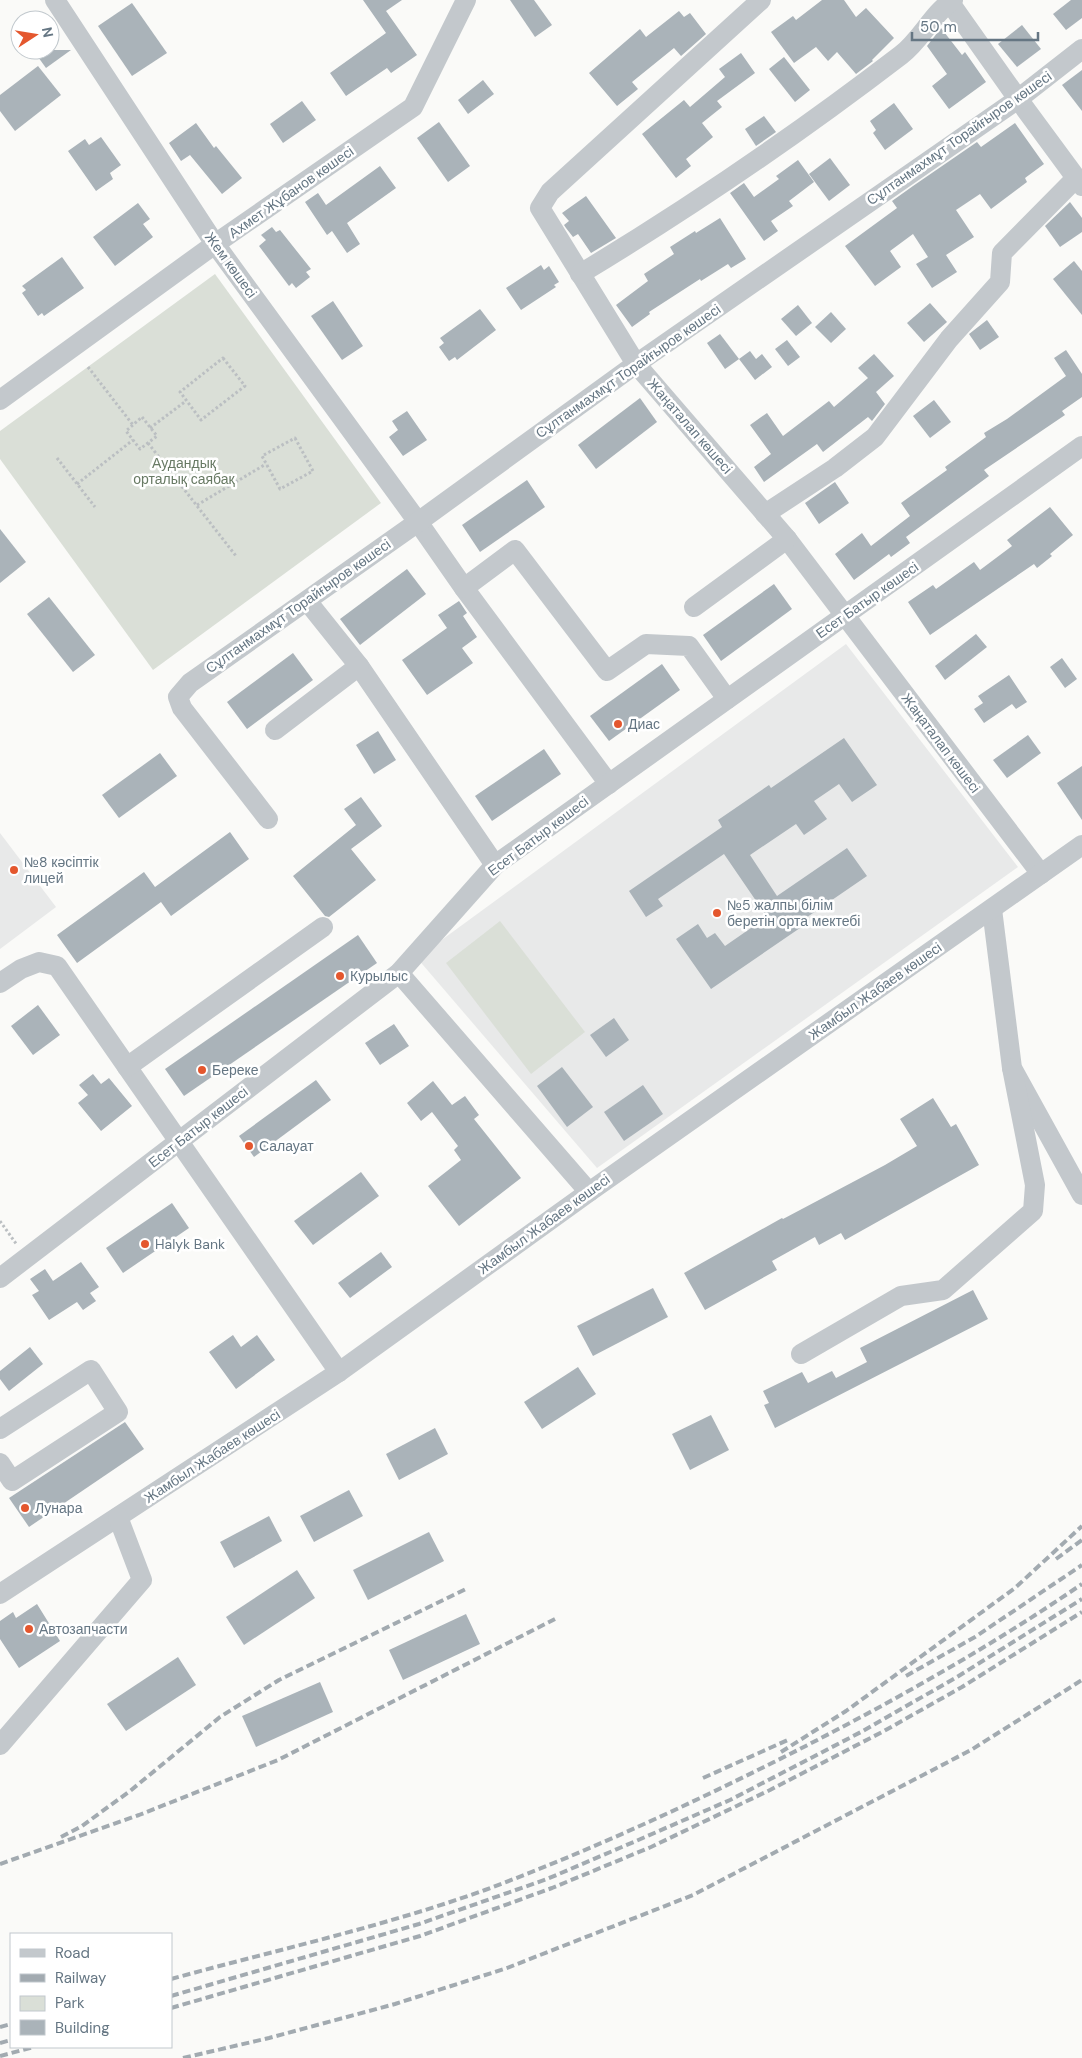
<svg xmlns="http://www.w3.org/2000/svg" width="1082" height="2058" viewBox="0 0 1082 2058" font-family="'DM Sans',sans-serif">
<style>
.built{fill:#e8e9e9}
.green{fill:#dadfd7}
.building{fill:#aab3b9}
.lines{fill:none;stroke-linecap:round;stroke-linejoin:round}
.path{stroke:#bbbfc2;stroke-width:3;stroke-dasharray:2.5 2.5;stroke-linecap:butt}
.minor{stroke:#c3c8cc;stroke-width:20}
.rail{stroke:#a2aab0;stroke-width:4;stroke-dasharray:8 4;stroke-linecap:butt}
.poi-dot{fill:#e4572e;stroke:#fff;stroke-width:2}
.labels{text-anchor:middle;stroke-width:5;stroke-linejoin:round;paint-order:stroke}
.street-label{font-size:14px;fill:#657683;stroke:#fff}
.park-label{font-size:14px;fill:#687a64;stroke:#fff}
.poi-label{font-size:14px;fill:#657683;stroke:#fff;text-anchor:start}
</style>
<rect width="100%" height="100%" fill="#fafaf8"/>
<g class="built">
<path d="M846 644 1018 867 597 1168 417 958Z"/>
<path d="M0 833 56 907 0 949Z"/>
</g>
<g class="green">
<path d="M215 274 381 503 153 670 0 459V431Z"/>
<path d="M500 921 585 1032 531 1074 446 963Z"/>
</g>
<g class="building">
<path d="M363 0H402L386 11 417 55 391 73 387 68 346 96 330 73 386 33Z"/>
<path d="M510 0H534L552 25 535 37Z"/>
<path d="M822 0H844L856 17 866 8 894 38 872 60 873 61 856 74 837 52 828 61 816 47 794 63 771 32 793 16 796 20Z"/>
<path d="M1071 0H1082V18L1066 30 1053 14Z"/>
<path d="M132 3 167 53 132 76 98 26Z"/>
<path d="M679 11 684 17 690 13 706 34 681 56 674 48 632 82 638 89 617 106 589 73 640 29 646 37Z"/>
<path d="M1022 25 1041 49 1017 67 998 44Z"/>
<path d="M941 28 962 55 965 52 986 82 949 109 932 86 947 74 927 46Z"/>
<path d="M33 50H71L46 68Z"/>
<path d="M741 53 755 73 717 101 722 107 702 123 713 137 686 159 691 166 676 178 642 134 684 100 690 107 725 77 719 69Z"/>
<path d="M784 57 810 90 795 102 769 69Z"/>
<path d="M38 66 61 95 15 131 0 111V95Z"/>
<path d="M1082 70V111L1062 85Z"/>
<path d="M483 80 494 94 468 114 458 100Z"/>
<path d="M302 101 316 120 283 143 270 124Z"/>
<path d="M894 103 913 129 885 150 873 133 876 130 870 121Z"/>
<path d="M764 116 776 132 756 146 745 129Z"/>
<path d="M439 122 470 166 448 182 417 138Z"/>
<path d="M196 123 214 148 216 146 242 178 222 194 190 155 181 161 169 143Z"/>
<path d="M1015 123 1044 164 1025 178 1027 182 991 209 980 194 956 210 974 237 946 255 957 272 932 288 916 264 928 257 913 234 890 251 901 267 875 286 845 246 897 208 892 201 913 186 977 142 981 147Z"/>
<path d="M101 137 121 165 110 173 113 179 96 191 68 151 85 139 89 145Z"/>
<path d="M830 158 850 185 829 201 809 174Z"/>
<path d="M798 160 814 182 789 201 793 206 771 221 778 231 764 241 730 193 744 183 754 197 779 179 776 176Z"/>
<path d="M380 166 396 188 347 223 360 244 347 253 332 231 327 235 305 202 318 193 326 205Z"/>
<path d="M586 196 616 238 591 253 578 234 573 237 566 228 564 225 569 221 562 213Z"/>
<path d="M1070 202 1082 218V232L1060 247 1045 226Z"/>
<path d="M138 203 150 219 143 224 153 237 115 266 93 237Z"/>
<path d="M720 218 746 259 731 268 728 264 701 281 700 279 649 312 650 314 632 327 616 305 648 281 644 274 674 254 670 247 695 231 696 233Z"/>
<path d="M272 227 276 232 280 230 311 269 306 272 310 277 296 288 292 283 289 286 259 246 266 240 261 235Z"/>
<path d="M62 257 84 288 44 316 42 313 38 316 22 293 26 290 22 286Z"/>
<path d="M1074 261 1082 271V315L1053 279Z"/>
<path d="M541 265 544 270 549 266 559 282 554 285 556 287 521 310 506 288Z"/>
<path d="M333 301 363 346 342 360 311 316Z"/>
<path d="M930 303 947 322 924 342 907 323Z"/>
<path d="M798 305 812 323 796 336 781 319Z"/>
<path d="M480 309 496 330 457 360 455 357 449 361 439 347 444 343 440 338Z"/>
<path d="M831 312 846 329 831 343 815 327Z"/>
<path d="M987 320 999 337 980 350 969 334Z"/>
<path d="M720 334 739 359 725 369 707 343Z"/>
<path d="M787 340 800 357 788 366 775 349Z"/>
<path d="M1066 350 1082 374V397L1062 411 1065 415 984 470 989 476 906 537 910 543 891 557 889 554 854 580 835 554 862 533 871 546 910 516 901 503 947 470 945 467 986 437 984 433 1007 419 1066 376 1054 358Z"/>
<path d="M750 351 756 359 762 354 772 367 755 380 739 359Z"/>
<path d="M874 354 894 376 876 392 885 404 872 421 868 417 823 452 817 444 764 482 754 467 771 454 750 425 767 413 783 436 829 401 834 407 868 378 858 368Z"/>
<path d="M640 398 657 422 596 469 578 445Z"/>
<path d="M934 400 951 422 930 438 913 416Z"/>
<path d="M407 411 427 440 403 456 389 437 398 430 392 421Z"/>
<path d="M527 480 545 507 480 552 462 525Z"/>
<path d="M835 482 849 503 819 524 805 503Z"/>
<path d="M1050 507 1073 535 1050 554 1052 556 1037 568 1034 564 930 635 908 602 933 585 936 589 974 562 980 570 1012 546 1007 540Z"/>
<path d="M0 529 26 562 0 583Z"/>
<path d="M407 569 426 594 360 645 340 619Z"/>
<path d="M774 584 792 609 721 661 703 635Z"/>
<path d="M49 597 95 655 73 672 27 614Z"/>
<path d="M459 601 467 613 463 616 477 637 462 648 473 663 427 695 402 660 447 628 438 615Z"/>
<path d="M976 634 987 647 945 680 935 666Z"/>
<path d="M293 653 313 680 247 729 227 702Z"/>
<path d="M1062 658 1077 679 1065 688 1050 667Z"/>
<path d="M662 664 680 690 609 741 590 716Z"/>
<path d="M1009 675 1027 702 1016 709 1012 704 984 723 974 709 983 703 978 696Z"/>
<path d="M378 731 396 760 374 774 356 745Z"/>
<path d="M1028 735 1041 753 1007 778 993 760Z"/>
<path d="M844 738 877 785 852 802 839 784 814 801 827 819 804 835 796 824 750 855 777 896 847 848 867 876 797 924 800 928 711 989 676 939 698 924 707 938 715 933 725 946 767 917 724 854 658 899 663 906 646 917 629 891 722 827 718 820 769 785 771 788Z"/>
<path d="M544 749 561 774 492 821 475 796Z"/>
<path d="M160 753 177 776 119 818 102 795Z"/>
<path d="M1082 766V820L1057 783Z"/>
<path d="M361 797 382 826 351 849 376 880 329 917 325 916 293 876 356 825 344 809Z"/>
<path d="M230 832 249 859 171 916 161 902 77 963 57 935 144 872 155 887Z"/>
<path d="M358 935 377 963 184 1096 165 1069Z"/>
<path d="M38 1005 60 1035 33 1055 11 1026Z"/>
<path d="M614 1018 629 1040 606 1057 590 1035Z"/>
<path d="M394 1024 409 1046 380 1065 365 1043Z"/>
<path d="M562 1067 593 1107 567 1127 537 1086Z"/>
<path d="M93 1074 101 1084 109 1078 132 1106 101 1131 78 1103 88 1095 79 1085Z"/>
<path d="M316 1080 331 1100 254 1157 239 1136Z"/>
<path d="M433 1081 452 1105 465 1096 479 1115 474 1119 521 1178 459 1226 428 1186 461 1160 454 1150 458 1146 432 1112 421 1121 407 1103Z"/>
<path d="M643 1085 663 1114 624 1141 604 1112Z"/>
<path d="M933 1098 951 1127 956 1124 979 1165 845 1240 841 1233 819 1245 815 1237 772 1261 777 1270 705 1310 684 1273 782 1218 783 1219 885 1165 917 1146 900 1119Z"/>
<path d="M361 1172 379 1196 313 1245 294 1221Z"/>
<path d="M172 1203 189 1228 123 1273 106 1248Z"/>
<path d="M381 1252 392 1267 350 1298 338 1283Z"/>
<path d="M81 1262 99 1287 90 1293 96 1301 83 1310 77 1302 49 1320 32 1295 39 1291 30 1279 45 1269 53 1281Z"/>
<path d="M653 1288 668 1317 593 1356 577 1326Z"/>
<path d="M973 1290 988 1319 775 1428 764 1405 769 1403 763 1391 802 1372 808 1383 832 1371 836 1378 867 1362 860 1348Z"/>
<path d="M233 1335 241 1347 257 1335 275 1360 236 1389 209 1352Z"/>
<path d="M30 1347 43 1364 9 1391 0 1379V1371Z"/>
<path d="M578 1367 596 1394 542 1429 524 1402Z"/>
<path d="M711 1415 729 1450 690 1470 672 1434Z"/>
<path d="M125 1422 144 1449 29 1527 9 1498Z"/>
<path d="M435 1428 448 1454 399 1480 386 1454Z"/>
<path d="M349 1490 363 1516 314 1542 300 1516Z"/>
<path d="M269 1516 282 1541 234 1568 220 1542Z"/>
<path d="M429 1532 444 1561 368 1600 353 1570Z"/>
<path d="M297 1570 315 1598 244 1645 226 1617Z"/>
<path d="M37 1604 60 1641 19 1668 0 1639V1621L13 1612 16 1618Z"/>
<path d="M466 1614 480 1644 403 1680 389 1650Z"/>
<path d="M178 1657 196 1685 126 1731 107 1704Z"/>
<path d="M320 1682 333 1712 256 1747 242 1716Z"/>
</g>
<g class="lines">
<g class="path">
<path d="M223 358 245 386 201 420 180 392Z"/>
<path d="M88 367 133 425"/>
<path d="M142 417 157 436 140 449 126 431Z"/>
<path d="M150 428 186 401"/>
<path d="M295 438 313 471 280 489 262 456Z"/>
<path d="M148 443 236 556"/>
<path d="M57 458 95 507"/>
<path d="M77 484 133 440"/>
<path d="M197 505 266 464"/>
<path d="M0 1221 17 1245"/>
</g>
<g class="minor">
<path d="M55 0 215 244 418 522 464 588 609 784"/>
<path d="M761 0 550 192 540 208 636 364 787 539 1041 874"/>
<path d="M948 0 1018 99 1082 186"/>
<path d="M580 274C691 207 798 134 901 55 921 40 932 14 953 0"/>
<path d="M0 400 215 244 413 107 466 0"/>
<path d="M765 514 835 468 875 437 949 339 1000 282 1002 253 1076 178"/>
<path d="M464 588 515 550 607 671 646 644 689 646 727 699"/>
<path d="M307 601 359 666 495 865"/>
<path d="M694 607 787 539"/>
<path d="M275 730 359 666"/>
<path d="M268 819 182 708 178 697 190 683 418 522 636 364 1018 99 1082 49"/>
<path d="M992 909 1012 1068 1082 1195"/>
<path d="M399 973 589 1192"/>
<path d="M0 983 21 969 39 962 57 966 339 1372"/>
<path d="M127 1067 323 927"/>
<path d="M0 1278 399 973 495 865 1082 446"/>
<path d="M801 1354 901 1296 943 1290 1033 1211 1035 1185 1012 1068"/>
<path d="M0 1429 91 1370 118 1412 12 1481 0 1463"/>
<path d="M0 1594 339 1372 589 1192 1082 845"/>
<path d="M0 1745 142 1580 118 1517"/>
</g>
<g class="rail">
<path d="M1056 1559 1082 1540"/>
<path d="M906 1676 975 1637 1082 1565"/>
<path d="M781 1752 846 1711 1015 1588 1082 1526"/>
<path d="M703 1778 790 1739"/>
<path d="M61 1837 82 1826 130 1791 220 1717 279 1680 466 1589"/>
<path d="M0 1864 139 1815 278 1760 555 1619"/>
<path d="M171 1979C276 1950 382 1927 485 1890 584 1853 680 1809 774 1762 880 1709 984 1651 1082 1584"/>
<path d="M171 1996 419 1924 547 1879 636 1841 730 1800 861 1732 957 1677 1082 1599"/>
<path d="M171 2008 420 1936 552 1888 651 1847 770 1790 884 1731 962 1687 1082 1612"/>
<path d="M0 2027 11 2024"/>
<path d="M0 2043 11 2040"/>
<path d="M0 2056 34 2047"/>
<path d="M183 2058 269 2038 395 2004 507 1968 693 1895 971 1750 1082 1680"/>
</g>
</g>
<g class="poi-dot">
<circle cx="618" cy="724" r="5"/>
<circle cx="14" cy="870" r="5"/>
<circle cx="717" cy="913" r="5"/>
<circle cx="340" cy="976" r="5"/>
<circle cx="202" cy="1070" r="5"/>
<circle cx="249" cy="1146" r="5"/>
<circle cx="145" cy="1244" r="5"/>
<circle cx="25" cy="1508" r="5"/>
<circle cx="29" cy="1629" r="5"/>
</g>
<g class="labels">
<g class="street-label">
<text transform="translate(959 138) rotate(-35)" y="5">Сұлтанмахмұт Торайғыров көшесі</text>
<text transform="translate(291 192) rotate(-35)" y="5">Ахмет Жұбанов көшесі</text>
<text transform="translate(231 265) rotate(54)" y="5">Жем көшесі</text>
<text transform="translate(628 371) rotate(-35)" y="5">Сұлтанмахмұт Торайғыров көшесі</text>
<text transform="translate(690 426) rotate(49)" y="5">Жаңаталап көшесі</text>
<text transform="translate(867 600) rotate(-35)" y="5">Есет Батыр көшесі</text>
<text transform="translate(298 606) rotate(-35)" y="5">Сұлтанмахмұт Торайғыров көшесі</text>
<text transform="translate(941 743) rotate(53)" y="5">Жаңаталап көшесі</text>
<text transform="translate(538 836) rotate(-37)" y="5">Есет Батыр көшесі</text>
<text transform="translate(875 991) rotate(-35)" y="5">Жамбыл Жабаев көшесі</text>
<text transform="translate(198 1127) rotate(-38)" y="5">Есет Батыр көшесі</text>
<text transform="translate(544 1224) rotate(-36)" y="5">Жамбыл Жабаев көшесі</text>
<text transform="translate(212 1456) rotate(-33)" y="5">Жамбыл Жабаев көшесі</text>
</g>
<g class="park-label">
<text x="184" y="468">Аудандық<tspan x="184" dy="16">орталық саябақ</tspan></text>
</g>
<g class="poi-label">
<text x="628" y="729">Диас</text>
<text x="24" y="867">№8 кәсіптік<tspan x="24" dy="16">лицей</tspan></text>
<text x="727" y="910">№5 жалпы білім<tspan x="727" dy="16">беретін орта мектебі</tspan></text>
<text x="350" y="981">Курылыс</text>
<text x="212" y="1075">Береке</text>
<text x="259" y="1151">Салауат</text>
<text x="155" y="1249">Halyk Bank</text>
<text x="35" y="1513">Лунара</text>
<text x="39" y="1634">Автозапчасти</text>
</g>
</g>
<rect x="10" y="1933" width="162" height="115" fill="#ffffff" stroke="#c1c8cd"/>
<rect x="20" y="1949" width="25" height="8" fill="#c3c8cc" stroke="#c1c8cd"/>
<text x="55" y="1958" font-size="15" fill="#657683">Road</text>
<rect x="20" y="1974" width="25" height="8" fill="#a2aab0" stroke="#c1c8cd"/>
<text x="55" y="1983" font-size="15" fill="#657683">Railway</text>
<rect x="20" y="1996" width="25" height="15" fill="#dadfd7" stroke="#c1c8cd"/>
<text x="55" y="2008" font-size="15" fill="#657683">Park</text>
<rect x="20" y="2020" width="25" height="15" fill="#aab3b9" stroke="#c1c8cd"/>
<text x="55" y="2033" font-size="15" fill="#657683">Building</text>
<g transform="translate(35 35) rotate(78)"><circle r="24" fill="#ffffff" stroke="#c1c8cd"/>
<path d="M0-4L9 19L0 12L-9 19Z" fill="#e4572e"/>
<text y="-8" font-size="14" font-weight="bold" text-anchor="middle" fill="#657683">N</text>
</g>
<path d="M912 32v8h126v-8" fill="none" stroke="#657683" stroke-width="2.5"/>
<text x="920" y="32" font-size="15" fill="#657683" stroke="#ffffff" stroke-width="4" paint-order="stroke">50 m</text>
</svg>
